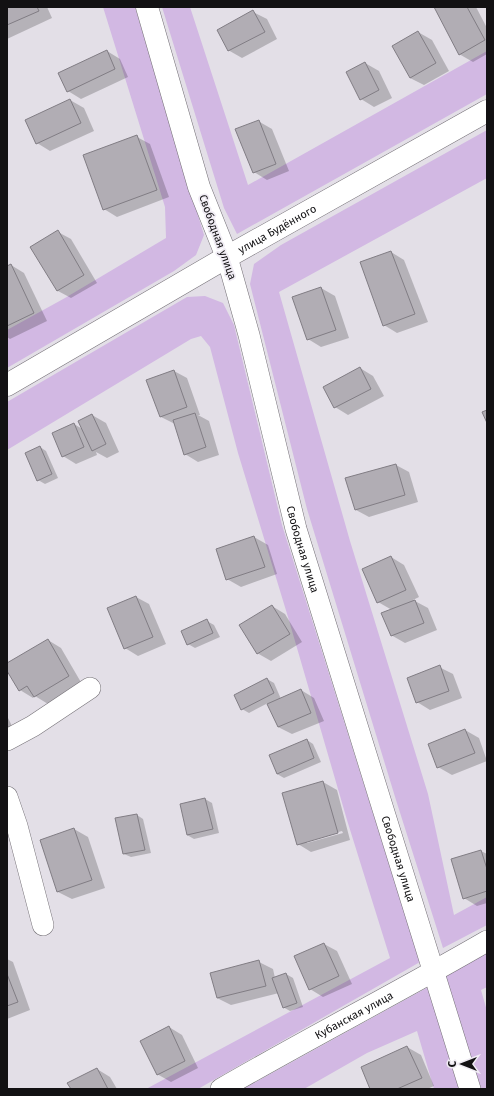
<svg xmlns="http://www.w3.org/2000/svg" width="494" height="1096" viewBox="0 0 494 1096" font-family="'Fira Sans',sans-serif">
<style>
.green{fill:#d2b8e3}
.shadow{fill:#0003;fill-rule:evenodd}
.building{fill:#b1adb4;stroke:#817d84}
.lines{fill:none;stroke-linecap:round;stroke-linejoin:round}
.street-casing{stroke:#757177;stroke-width:22}
.secondary-casing{stroke:#757177;stroke-width:23}
.street{stroke:#fff;stroke-width:21}
.secondary{stroke:#fff;stroke-width:22}
.labels{text-anchor:middle;stroke-width:3.5;stroke-linejoin:round;paint-order:stroke}
.street-label{font-size:11px;fill:#121113;stroke:#f0ecf4}
</style>
<rect width="100%" height="100%" fill="#e3dfe7"/>
<g class="green">
<path d="M103 7H135L204 235 196 255 174 271 7 368V330L65 298 166 238 165 207Z"/>
<path d="M162 7H190L248 185 487 51V94L237 234 224 208Z"/>
<path d="M487 130V178L279 292 350 541 428 794 454 915 487 897V925L443 948 396 800 307 509 250 284 254 264 281 245Z"/>
<path d="M205 296 223 303 234 325 282 525 420 962 198 1089H146L390 958 347 820 288 617 238 453 210 347 201 336 191 339 7 450V402L187 297Z"/>
<path d="M487 952V987L481 990 487 1011V1089H478L445 977Z"/>
<path d="M432 985 463 1089H434L417 1031 367 1053 304 1089H243Z"/>
</g>
<g class="shadow">
<path d="M7 7H47L52 18 7 39Z"/>
<path d="M436 7H476L487 28V54L473 62 459 54Z"/>
<path d="M253 12 267 19 277 39 242 58 228 50Z"/>
<path d="M418 32 432 40 449 71 424 85 410 78Z"/>
<path d="M107 51 120 59 128 77 81 99 68 91Z"/>
<path d="M365 63 379 71 392 98 374 107 361 99Z"/>
<path d="M70 100 84 108 94 131 50 151 37 143Z"/>
<path d="M258 121 272 129 289 171 267 180 254 172Z"/>
<path d="M137 137 150 144 169 197 117 217 104 209Z"/>
<path d="M58 232 71 239 97 283 71 298 58 291 32 247Z"/>
<path d="M391 252 404 260 428 322 397 333 384 325Z"/>
<path d="M11 265 24 273 47 321 10 339 7 337V267Z"/>
<path d="M321 288 335 296 349 338 321 347 308 339Z"/>
<path d="M360 368 373 376 384 396 348 415 335 407Z"/>
<path d="M174 371 187 378 200 415H198L209 421 219 455 198 462 185 454 175 424 161 417Z"/>
<path d="M92 415 106 423 119 452 107 458 96 452 97 455 76 464 63 456 74 424 84 430Z"/>
<path d="M40 447 46 451 58 478 45 484 38 480Z"/>
<path d="M396 465 409 472 418 502 369 517 356 510Z"/>
<path d="M254 537 268 545 277 574 241 587 227 579Z"/>
<path d="M391 557 404 565 419 597 413 600 428 608 437 630 405 643 391 635 392 610 378 602Z"/>
<path d="M136 597 149 604 166 644 138 656 125 648Z"/>
<path d="M272 606 285 614 302 642 271 661 257 653Z"/>
<path d="M207 621 214 625 220 637 195 648 188 644Z"/>
<path d="M48 640 61 648 82 684 48 704 35 696 33 698 20 690 7 669V665Z"/>
<path d="M439 667 453 674 462 698 430 710 417 702Z"/>
<path d="M267 679 274 683 281 699 301 690 314 698 324 721 292 734 278 727 268 703 249 713 242 709Z"/>
<path d="M7 716 16 734 7 738Z"/>
<path d="M465 730 479 738 487 761 452 775 438 767 429 744Z"/>
<path d="M307 740 313 744 321 762 284 778 277 774Z"/>
<path d="M323 782 337 790 350 840 311 852 298 844ZM342 831 343 833 307 843V841Z"/>
<path d="M205 799 212 803 219 833 194 839 187 835Z"/>
<path d="M137 815 143 819 151 853 131 857 124 854Z"/>
<path d="M74 829 88 837 105 888 72 899 58 892Z"/>
<path d="M481 851 487 854V903L477 906 464 898Z"/>
<path d="M324 944 337 951 352 984 323 997 310 989Z"/>
<path d="M7 959 13 962 30 1010 7 1019Z"/>
<path d="M259 962 273 969 275 978 286 974 293 978 303 1007 290 1011 283 1007 279 993 231 1005 217 998Z"/>
<path d="M169 1027 182 1035 198 1068 171 1082 157 1074Z"/>
<path d="M407 1047 421 1055 434 1086 427 1089H371Z"/>
<path d="M97 1069 110 1077 117 1089H72Z"/>
</g>
<g class="building">
<path d="M7 7H37L39 11 7 25Z"/>
<path d="M434 7H467L485 40 459 55Z"/>
<path d="M253 10 265 32 228 51 217 30Z"/>
<path d="M418 31 436 63 410 78 392 46Z"/>
<path d="M107 50 115 69 67 92 58 73Z"/>
<path d="M365 62 379 90 360 100 346 72Z"/>
<path d="M70 99 81 123 36 144 25 120Z"/>
<path d="M259 120 276 164 253 173 235 129Z"/>
<path d="M137 135 157 190 103 210 83 155Z"/>
<path d="M58 230 84 275 57 291 30 247Z"/>
<path d="M391 251 415 314 383 326 360 262Z"/>
<path d="M11 264 34 313 7 326V266Z"/>
<path d="M321 287 336 330 307 340 292 297Z"/>
<path d="M360 367 371 389 334 408 323 387Z"/>
<path d="M174 370 187 407 160 417 146 380Z"/>
<path d="M487 410V423L482 412Z"/>
<path d="M195 413 206 447 184 455 173 420Z"/>
<path d="M92 414 106 444 92 451 78 421Z"/>
<path d="M74 423 84 447 62 457 52 433Z"/>
<path d="M40 446 52 474 37 481 25 453Z"/>
<path d="M396 464 405 495 355 510 345 478Z"/>
<path d="M254 536 265 567 226 580 216 549Z"/>
<path d="M391 556 406 590 377 603 362 569Z"/>
<path d="M136 596 153 637 124 649 107 608Z"/>
<path d="M415 600 424 623 391 636 381 613Z"/>
<path d="M272 605 290 634 257 654 239 625Z"/>
<path d="M207 619 213 633 187 645 181 631Z"/>
<path d="M48 639 69 676 34 697 27 686 19 691 7 671V663Z"/>
<path d="M440 665 449 691 416 703 407 678Z"/>
<path d="M267 678 274 693 241 710 234 695Z"/>
<path d="M301 689 311 713 278 727 267 704Z"/>
<path d="M465 729 475 753 437 768 428 744Z"/>
<path d="M307 739 314 758 277 774 269 755Z"/>
<path d="M323 781 338 833 297 845 282 793Z"/>
<path d="M205 798 213 829 187 835 180 804Z"/>
<path d="M137 814 145 850 123 854 115 818Z"/>
<path d="M74 828 92 880 57 892 40 840Z"/>
<path d="M481 850 487 869V891L463 899 451 859Z"/>
<path d="M324 943 339 976 309 990 294 956Z"/>
<path d="M259 960 266 986 217 998 210 973Z"/>
<path d="M286 973 297 1003 283 1008 272 978Z"/>
<path d="M7 974 18 1002 7 1006Z"/>
<path d="M169 1026 185 1061 157 1075 140 1041Z"/>
<path d="M407 1046 422 1078 397 1089H370L361 1067Z"/>
<path d="M97 1068 108 1089H71L67 1083Z"/>
</g>
<g class="lines">
<defs>
<g id="street">
<path id="s1" d="M227 257 249 335 296 529 470 1089"/>
<path d="M7 740 33 726 90 688"/>
<path d="M7 797 17 826 43 925"/>
<path id="s2" d="M221 1089C309 1038 399 992 487 941"/>
</g>
<g id="secondary">
<path d="M147 7 199 187 227 257"/>
<path id="s3" d="M7 385 227 257 487 111"/>
</g>
</defs>
<use href="#street" class="street-casing"/>
<use href="#secondary" class="secondary-casing"/>
<use href="#street" class="street"/>
<use href="#secondary" class="secondary"/>
</g>
<g class="labels">
<g class="street-label">
<text dy="4" stroke="none"><textPath href="#s3" startOffset="312">улица Будённого</textPath></text>
<text transform="translate(218 237) rotate(70)" y="4">Свободная улица</text>
<text dy="4" stroke="none"><textPath href="#s1" startOffset="302">Свободная улица</textPath></text>
<text dy="4" stroke="none"><textPath href="#s1" startOffset="626">Свободная улица</textPath></text>
<text dy="4" stroke="none"><textPath href="#s2" startOffset="152">Кубанская улица</textPath></text>
</g>
</g>
<rect width="494" height="1096" fill="none" stroke="#121113" stroke-width="16"/>
<g transform="translate(462 1064) rotate(270)" stroke="#f0ecf4" stroke-width="3" paint-order="stroke">
<path d="M0-3L7 15L0 10L-7 15Z" fill="#121113"/>
<text y="-6" font-size="11" font-weight="bold" text-anchor="middle" fill="#121113">С</text>
</g>
</svg>
